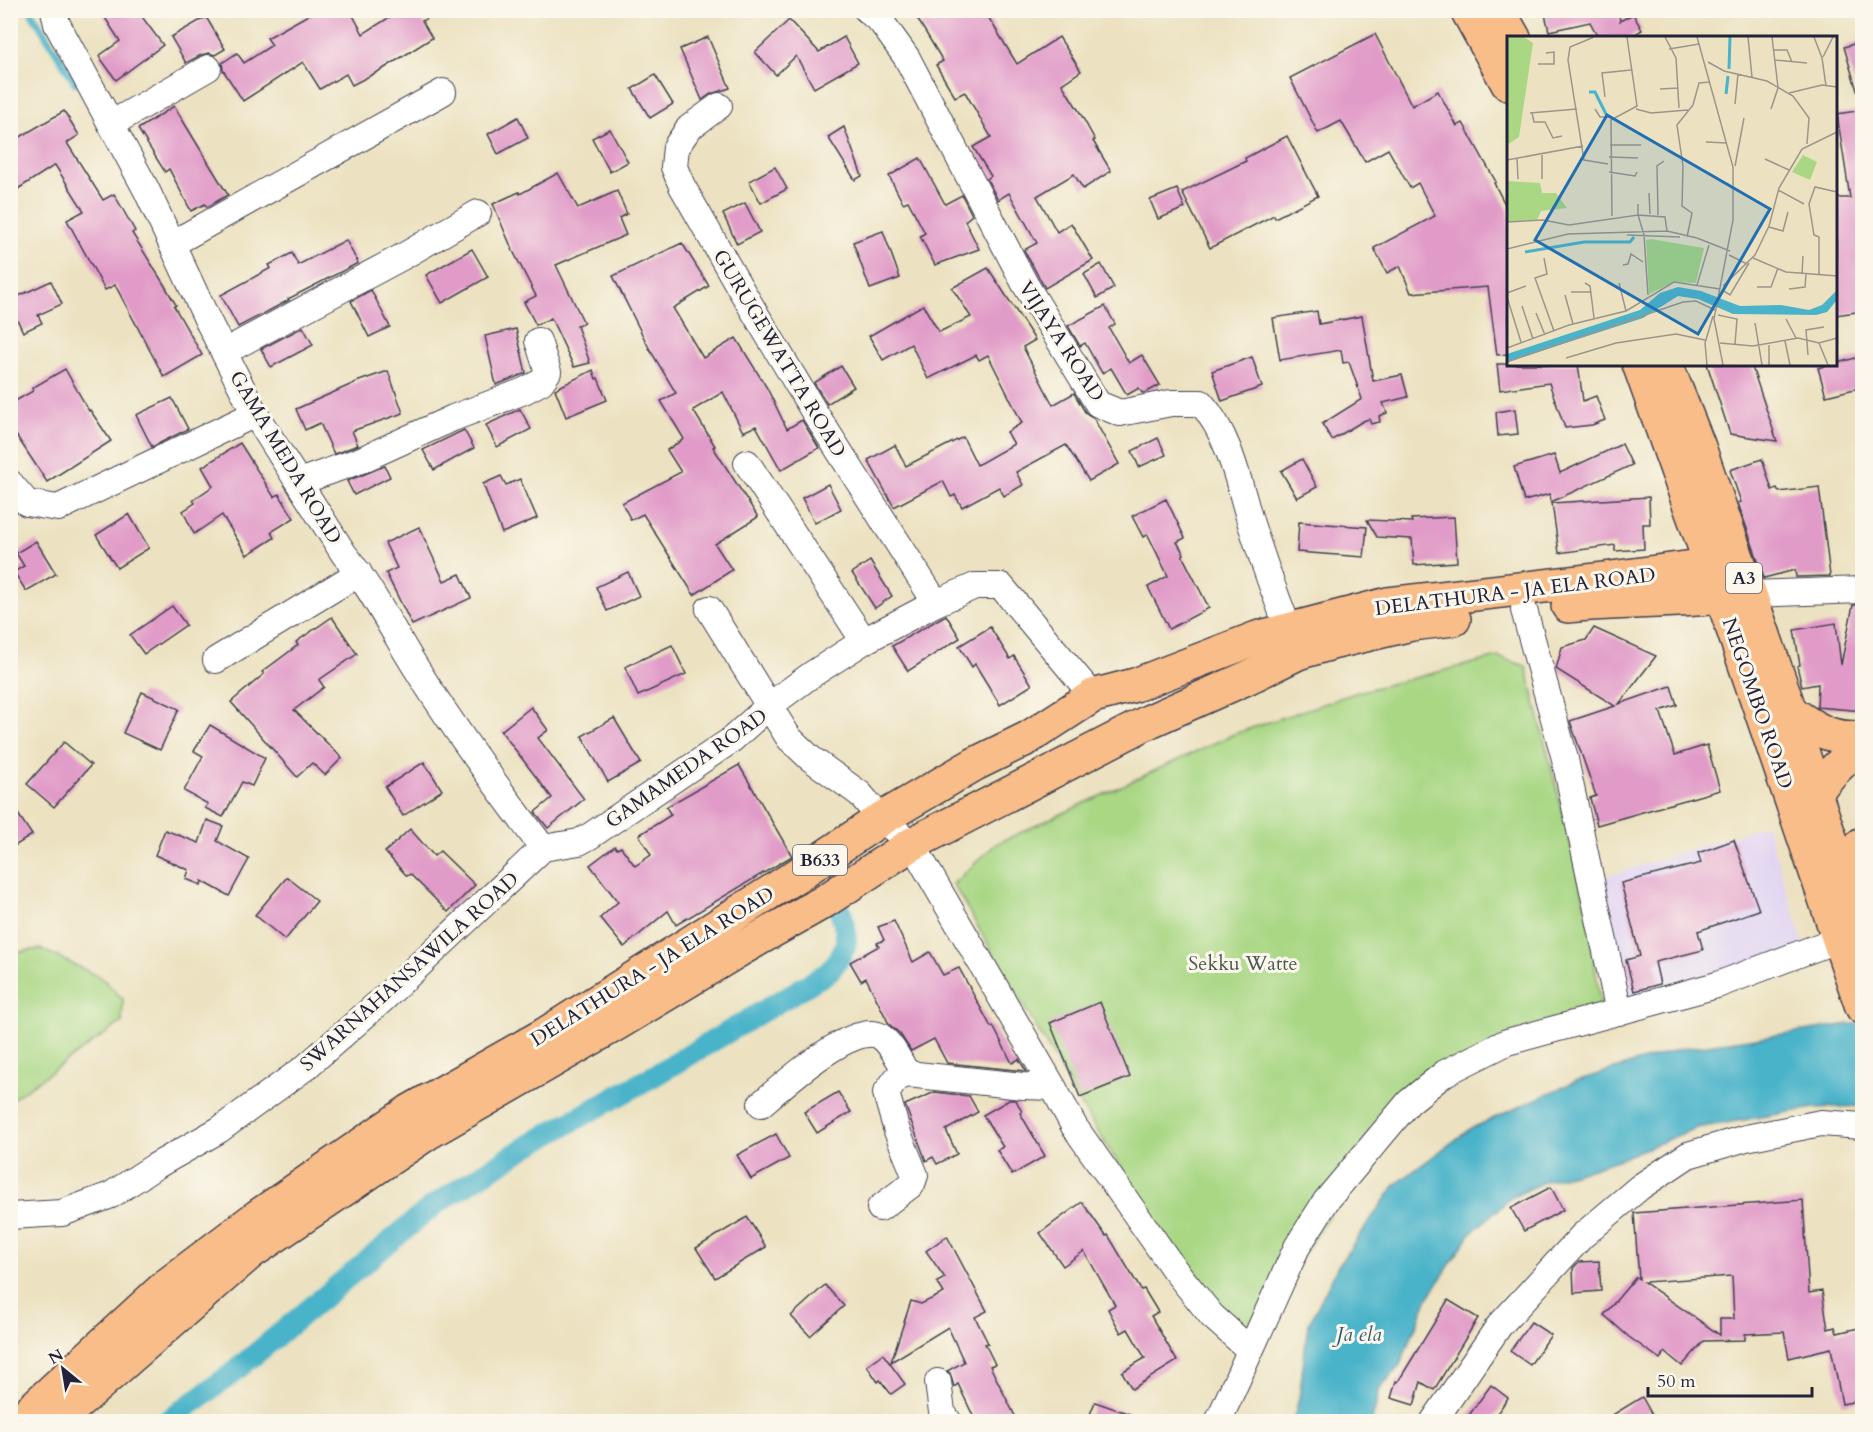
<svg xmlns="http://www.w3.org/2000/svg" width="1873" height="1432" viewBox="0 0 1873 1432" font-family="Cardo,serif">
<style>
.built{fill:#e1d4f3}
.green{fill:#a9d784;stroke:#667c60;stroke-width:1.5}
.water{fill:#4ab3c9;stroke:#366a82;stroke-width:1.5}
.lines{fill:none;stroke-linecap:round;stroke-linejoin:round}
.stream{stroke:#4ab3c9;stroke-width:7}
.canal{stroke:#4ab3c9;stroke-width:22}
.building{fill:#e19bc8;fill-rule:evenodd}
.minor-casing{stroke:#403f4f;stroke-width:28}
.major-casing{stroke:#403f4f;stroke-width:36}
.highway-casing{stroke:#403f4f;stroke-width:36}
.minor{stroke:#fff;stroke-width:26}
.major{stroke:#f8bd89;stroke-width:33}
.highway{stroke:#f8bd89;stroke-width:33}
.labels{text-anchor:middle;stroke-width:6;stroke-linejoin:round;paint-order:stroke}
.shield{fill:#fbf7ec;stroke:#636270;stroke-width:1.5}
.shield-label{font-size:18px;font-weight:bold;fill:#22223b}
.street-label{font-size:20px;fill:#22223b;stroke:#fbf7ec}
.park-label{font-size:20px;fill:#4a5851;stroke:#fbf7ec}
.water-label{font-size:21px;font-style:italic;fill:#325c74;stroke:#fbf7ec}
.inset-river{fill:none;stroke:#4ab3c9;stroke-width:3}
.inset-road{fill:none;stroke:#9b958b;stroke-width:1.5}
.view{fill:#1f6fb2;fill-opacity:0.15;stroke:#1f6fb2;stroke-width:3}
.inset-edge{fill:none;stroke:#22223b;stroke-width:3}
</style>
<rect width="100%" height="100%" fill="#fbf7ec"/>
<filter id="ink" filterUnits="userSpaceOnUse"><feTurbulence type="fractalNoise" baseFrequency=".0167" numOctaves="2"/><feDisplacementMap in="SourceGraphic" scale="12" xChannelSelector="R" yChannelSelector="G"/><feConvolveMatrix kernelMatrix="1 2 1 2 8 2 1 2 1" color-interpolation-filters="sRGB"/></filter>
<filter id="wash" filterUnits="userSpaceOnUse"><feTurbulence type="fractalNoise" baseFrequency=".008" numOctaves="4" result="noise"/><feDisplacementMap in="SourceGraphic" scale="24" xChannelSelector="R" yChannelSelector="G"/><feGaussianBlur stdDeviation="1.35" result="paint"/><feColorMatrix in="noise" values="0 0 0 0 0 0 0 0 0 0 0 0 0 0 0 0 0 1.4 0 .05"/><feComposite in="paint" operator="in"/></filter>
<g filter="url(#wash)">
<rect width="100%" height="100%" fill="#ece2c1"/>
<path class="built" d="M1766 825 1805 948 1631 1005 1605 877Z"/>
<g class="green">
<path d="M1498 657 1526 666 1587 910 1601 1007 1404 1100 1254 1330 1231 1324 1152 1217 1085 1111 953 884 996 844 1234 734 1358 692Z"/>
<path d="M41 949 102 978 123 999 122 1022 11 1100V953Z"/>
</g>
<path class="water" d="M1851 1024H1862V1106L1814 1108 1696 1128 1617 1160 1574 1174 1545 1181 1511 1198 1470 1234 1428 1298 1399 1367 1380 1388 1372 1421H1293L1299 1398 1308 1326 1338 1266 1395 1185 1470 1129 1576 1081 1680 1049Z"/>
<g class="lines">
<g class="stream">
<path d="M13 10H15"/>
<path d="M30 10 75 83"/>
</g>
<path class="canal" d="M166 1422 229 1376 434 1205 529 1145 652 1077 829 972C848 947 850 943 841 913"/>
</g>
<g id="blocks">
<g class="building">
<path d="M100 10H137L163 45 116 80 99 56 120 41Z"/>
<path d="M317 10H350L363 34 401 10H440L422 21 432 38 383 69 352 85 346 74 320 89 303 62 243 101 223 70 222 63 237 53 244 63 272 45 267 38Z"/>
<path d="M912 10H984L1017 64 1059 37 1081 71 1062 84 1079 111 1095 140 1093 141 1111 171 1083 189 1074 174 1037 196 1057 232 1071 223 1093 260 1045 288 1024 250 1037 243 1009 193 998 200 987 179 991 176 973 147 991 137 965 92 955 97 936 65 943 61Z"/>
<path d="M1544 10H1618L1620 21 1633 14 1642 30 1629 38H1592L1597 35 1590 22 1549 31Z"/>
<path d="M206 17 225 49 215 55 209 53 201 55 186 63 171 37Z"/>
<path d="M789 20 819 52 844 37 858 63 814 88 796 56 776 75 755 52Z"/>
<path d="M1375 34 1412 106 1438 91 1457 126 1463 123 1496 182 1494 183 1509 212V354L1497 355 1488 287 1411 293 1400 266 1387 273 1374 248 1435 216 1418 183 1410 188 1388 149 1365 162 1341 121 1318 133 1290 78Z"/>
<path d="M708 37 730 88 711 94 702 100 680 49Z"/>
<path d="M1863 41V94H1858L1844 47Z"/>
<path d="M655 75 673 104 650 118 632 89Z"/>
<path d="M174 106 228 195 207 207 205 204 191 211 169 169 165 172 138 129Z"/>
<path d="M1863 110V311L1836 315V198H1850L1837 114Z"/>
<path d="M64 111 79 135 67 143 103 200 114 194 135 231 132 233 165 286 176 305 174 306 202 355 164 377 115 285 105 290 67 220 84 211 55 165 10 194V143Z"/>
<path d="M518 117 528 138 498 154 488 134Z"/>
<path d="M844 127 862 176 855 180 828 137Z"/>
<path d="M610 129 628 162 610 172 592 138Z"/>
<path d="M1287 136 1318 196 1275 218 1274 215 1210 248 1182 192 1246 161 1245 158Z"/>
<path d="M920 158 945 204 962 195 972 215 965 221 979 249 935 265 920 236 925 233 908 201 903 203 889 176Z"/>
<path d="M775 167 787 189 761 203 749 181Z"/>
<path d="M558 173 578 208 617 191 627 214 619 218 626 235 556 265 584 323 577 326 590 363 574 367 551 318 536 325 524 302 536 296 512 249 493 204 519 192 520 194Z"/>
<path d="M1177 189 1185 208 1158 219 1150 200Z"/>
<path d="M745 203 760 232 737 244 723 214Z"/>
<path d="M883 231 900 278 870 289 853 242Z"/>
<path d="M346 240 358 263 288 299 289 300 238 327 221 295 271 268 269 265 292 253 298 265Z"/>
<path d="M682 243 709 286 673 308 703 358 736 338 767 388 787 429 802 420 819 448 781 470 756 426 743 432 723 392 693 410 715 446 713 447 758 517 715 544 732 570 694 595 643 514 631 520 622 503 681 472 667 450 684 439 661 401 676 393 650 350 613 276Z"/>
<path d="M472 249 488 277 442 303 426 275Z"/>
<path d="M1101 264 1114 288 1097 298 1084 274Z"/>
<path d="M988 268 1035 340 1023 347 1053 405 1074 393 1085 412 1094 419 1119 464 1089 481 1066 445 1016 472 1023 485 1004 496 999 487 962 507 955 495 951 497 943 481 894 507 868 460 895 445 906 466 963 437 977 465 1014 444 1007 432 1022 423 988 355 979 360 976 355 928 379 911 344 883 360 869 336 923 305 939 332 971 317 952 288Z"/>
<path d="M51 281 62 304 38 315 42 323 23 332 10 304V300Z"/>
<path d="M371 290 390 327 369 337 351 301Z"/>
<path d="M1105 306 1115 324 1109 328 1129 363 1142 355 1160 385 1147 392 1142 393 1139 388 1127 395 1111 368 1102 373 1085 343 1080 346 1068 326Z"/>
<path d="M1317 311 1319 324 1362 316 1373 381 1402 375 1408 397 1383 403 1387 413 1379 416 1380 422 1371 424 1369 419 1363 421 1332 440 1322 424 1362 399 1349 362 1343 363 1341 350 1280 360 1273 318Z"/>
<path d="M303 327 313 345 271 367 261 349Z"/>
<path d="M516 329 526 373 496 385 485 336Z"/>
<path d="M1863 356V387L1826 396 1818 368Z"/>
<path d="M1252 357 1262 387 1222 401 1212 371Z"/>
<path d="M1497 364H1578L1583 401 1596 396 1605 420 1592 425 1565 428 1549 383 1500 390Z"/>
<path d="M1707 364H1751L1777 441 1730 434Z"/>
<path d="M841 366 854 387 827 404 814 383Z"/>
<path d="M65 369 89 411 90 410 111 441 47 482 10 426V404L33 391 32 388Z"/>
<path d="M593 370 596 379 598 378 607 400 566 417 555 389Z"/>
<path d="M388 371 403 413 352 431 358 445 334 454 320 423 305 430 296 409 359 381Z"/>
<path d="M172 398 188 429 152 447 136 415Z"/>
<path d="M520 409 531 429 497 447 486 425Z"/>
<path d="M1515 409 1518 434 1498 436 1496 412Z"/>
<path d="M464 430 474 448 434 470 423 450Z"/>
<path d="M1158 438 1166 455 1139 467 1132 451Z"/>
<path d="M240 443 274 497 279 494 294 518 271 532 274 538 247 555 222 515 194 534 183 511 195 503 193 500 213 486 202 467Z"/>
<path d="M1622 444 1632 465 1551 502 1550 494 1524 501 1514 467 1554 455 1560 473Z"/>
<path d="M1302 459 1317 487 1297 498 1281 471Z"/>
<path d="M1762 459 1772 490 1777 488 1779 492 1819 487 1830 576 1796 577 1795 570 1764 578 1738 503 1741 502 1730 470Z"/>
<path d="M385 466 390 477 354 495 347 481Z"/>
<path d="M501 476 506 485 520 479 537 518 502 533 483 484Z"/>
<path d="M828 484 841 509 815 523 802 498Z"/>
<path d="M1649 497 1650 524H1643L1644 549 1615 551V545L1559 553 1552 503Z"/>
<path d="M1166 499 1185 538 1177 542 1184 554 1182 555 1209 608 1169 629 1148 587 1168 576 1148 535 1143 537 1132 516Z"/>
<path d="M129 514 149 548 117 568 96 535Z"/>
<path d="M1454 517 1457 562 1414 565 1412 539 1377 537 1367 520 1412 522 1411 519Z"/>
<path d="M1299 522 1367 527 1364 557 1297 552Z"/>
<path d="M419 527 444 581 460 574 471 598 412 625 386 573 397 568 385 543Z"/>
<path d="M36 541 56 574 26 591 14 572 24 566 16 553Z"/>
<path d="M870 561 892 596 875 608 852 573Z"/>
<path d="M628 572 639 596 607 611 596 587Z"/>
<path d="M1853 605H1863V711L1817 707 1818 684 1802 687 1797 666 1800 665 1794 630 1836 623 1841 665Z"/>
<path d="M172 606 186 625 144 654 130 635Z"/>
<path d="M946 615 960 638 908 671 892 646Z"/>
<path d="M332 617 357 654 319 680 324 687 294 710 342 758 325 775 312 763 297 777 231 702 264 674 262 672 298 645 296 642Z"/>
<path d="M990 627 1010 659 1014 656 1032 685 1000 705 975 664 972 667 959 646Z"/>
<path d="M1594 628 1656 656 1619 704 1671 686 1677 705 1660 711 1675 755 1707 745 1720 790 1597 825 1590 798 1596 796 1570 721 1615 706 1556 669 1562 647 1586 640Z"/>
<path d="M672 645 686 674 638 696 625 667Z"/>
<path d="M142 692 179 709 160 750 123 733Z"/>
<path d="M531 707 548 730 538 738 584 799 548 828 535 812 552 798 501 731Z"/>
<path d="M614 718 641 763 608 782 582 736Z"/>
<path d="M210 725 265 758 252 786 242 782 223 817 205 808 208 804 184 791 203 756 194 751Z"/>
<path d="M64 742 91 765 54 807 27 784Z"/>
<path d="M424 762 442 790 403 816 385 787Z"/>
<path d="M739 765 792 856 676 925 668 911 624 947 600 918 618 902 590 865 615 846 617 849 621 847 635 866 651 855 639 835 671 815 666 807Z"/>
<path d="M10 802 32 835 10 849Z"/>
<path d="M207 820 223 826 217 841 249 859 229 896 202 881 201 885 186 879 189 870 155 855 165 830 199 843Z"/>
<path d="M410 829 434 856 440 851 475 885 448 912 410 874 407 876 385 852Z"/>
<path d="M1734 840 1759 910 1698 931 1703 950 1655 962 1660 984 1634 991 1626 960 1640 956 1621 883 1701 863 1698 853Z"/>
<path d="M287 877 317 901 285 940 255 915Z"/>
<path d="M894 921 913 962 930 952 943 975 959 968 991 1027 993 1026 1012 1063 1019 1059 1026 1071 947 1063 934 1039 911 1051 900 1034 889 1024 866 978 861 981 850 962 879 946 877 943 884 940 878 927Z"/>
<path d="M1100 1002 1130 1077 1080 1097 1050 1023Z"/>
<path d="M838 1092 851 1112 817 1133 804 1112Z"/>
<path d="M935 1092 969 1096 978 1112 946 1130 957 1154 937 1164 933 1157 926 1161 905 1105Z"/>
<path d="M1009 1100H1016L1022 1112 1020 1113 1045 1156 1012 1175 997 1150 1003 1147 983 1115Z"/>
<path d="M776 1134 789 1158 751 1179 737 1155Z"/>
<path d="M1551 1187 1563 1210 1524 1231 1511 1208Z"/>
<path d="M1803 1200 1809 1293 1822 1291 1828 1329 1835 1327 1837 1333 1863 1327V1400L1842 1404 1831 1348 1789 1358 1784 1332 1745 1334V1340L1704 1341 1682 1366 1665 1352 1660 1359 1629 1337 1604 1315 1636 1277 1639 1279 1634 1213ZM1732 1276 1734 1319H1720V1335L1644 1282Z"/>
<path d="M1082 1202 1106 1236 1108 1235 1141 1290 1144 1289 1158 1312 1151 1316 1177 1361 1132 1389 1122 1372 1145 1358 1128 1329 1121 1333 1108 1309 1115 1305 1084 1251 1063 1266 1040 1233Z"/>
<path d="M747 1217 766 1247 715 1278 696 1248Z"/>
<path d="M947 1236 987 1311 975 1317 988 1343 985 1344 995 1364 990 1366 1018 1422H976L958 1384 954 1387 950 1373 947 1371 964 1362 948 1327 891 1362 911 1301 921 1304 944 1293 937 1282 945 1278 926 1251Z"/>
<path d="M1599 1261 1601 1291 1574 1293 1573 1268 1579 1262Z"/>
<path d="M825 1285 844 1306 810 1336 791 1316Z"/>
<path d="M1448 1300 1478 1318 1434 1390 1421 1382 1414 1405 1391 1398 1396 1381 1398 1382Z"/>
<path d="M1531 1322 1551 1335 1530 1365 1510 1351Z"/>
<path d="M883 1354 905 1384 891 1394 880 1380 878 1382 867 1366Z"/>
<path d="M1491 1385 1508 1398 1491 1422H1464Z"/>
<path d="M1642 1397 1656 1422H1601Z"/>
<path d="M1095 1402 1144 1419 1143 1422H1087Z"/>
</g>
</g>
</g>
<g filter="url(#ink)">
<use href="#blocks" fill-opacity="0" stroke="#403f4f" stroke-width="1.5"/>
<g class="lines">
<defs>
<g id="minor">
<path d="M54 10 57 24 146 189 207 319 255 414 344 554C373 590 393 632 418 671 456 732 499 790 543 848"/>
<path d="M867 10 882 23 907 58 1025 284 1098 404 1120 413 1171 403H1201C1231 437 1239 486 1252 527 1265 567 1279 606 1295 645"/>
<path d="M719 106 689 128 676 147 674 167 682 186 740 288 813 410 936 603"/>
<path d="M111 124 208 68"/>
<path d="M172 244 443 92"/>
<path d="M224 352 402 257 478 213"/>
<path d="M747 463 864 641"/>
<path d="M299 482 361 460 453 418 524 391 541 382 548 372 538 341"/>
<path d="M10 483 27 503 58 508 255 414"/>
<path d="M1749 594 1862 590"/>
<path d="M709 609 769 706 811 675 864 641 936 603 975 586H1001L1093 696"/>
<path d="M1524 610 1564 755 1619 1012"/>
<path d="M216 660 359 573"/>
<path d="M761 1104C781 1087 853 1021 880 1036 892 1044 900 1062 907 1074"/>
<path d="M880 1208 912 1184 915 1175 897 1131 886 1093 897 1078 907 1074 1023 1086 1053 1087"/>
<path d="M10 1216 62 1213 111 1195 154 1167 219 1130 306 1067 381 1001 543 848 579 842 590 836 730 741 769 706 789 738 810 758 860 794 881 819 912 844 1053 1087 1074 1126 1174 1269 1212 1316 1250 1350"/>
<path d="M938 1382 942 1412 949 1422"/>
<path d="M1218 1422 1297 1247 1326 1201 1409 1102 1445 1073 1507 1042 1717 985 1839 939"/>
<path d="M1433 1422 1499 1326 1582 1236 1640 1187 1688 1155 1746 1138 1821 1123 1862 1126"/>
</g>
<g id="major">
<path d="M1568 606C1628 600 1689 603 1749 594"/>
<path d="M18 1422 167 1285 258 1216 410 1111 544 1035 799 874 881 819 975 764 1028 738 1093 696 1135 685 1257 638 1388 604 1605 579 1738 561"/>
<path d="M56 1422 251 1252 426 1134 618 1023 739 950 825 901 912 844 1150 721 1249 677 1298 653 1332 643 1412 624 1454 619"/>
</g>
<g id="highway">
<path d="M1467 10 1508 84"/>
<path d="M1498 10 1514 38"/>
<path d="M1639 364 1711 565 1862 1007"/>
<path d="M1666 364 1699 447 1790 711 1815 793 1862 933"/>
<path d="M1790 711C1813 728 1833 741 1862 737"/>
<path d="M1809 806C1821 780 1840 763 1862 746"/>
<path d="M1850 893 1862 844"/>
</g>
</defs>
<use href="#minor" class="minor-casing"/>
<use href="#major" class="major-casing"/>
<use href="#highway" class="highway-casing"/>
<use href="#minor" class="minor"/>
<use href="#major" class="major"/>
<use href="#highway" class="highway"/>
</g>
</g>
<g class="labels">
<g class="shield">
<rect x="1726" y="563" width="36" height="30" rx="4.5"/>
<rect x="793" y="845" width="54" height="30" rx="4.5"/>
</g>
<g class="shield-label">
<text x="1744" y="584">A3</text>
<text x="820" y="866">B633</text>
</g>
<g class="street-label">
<text transform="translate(1062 341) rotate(57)" y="7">VIJAYA ROAD</text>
<text transform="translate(780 353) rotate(59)" y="7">GURUGEWATTA ROAD</text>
<text transform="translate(286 457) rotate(59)" y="7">GAMA MEDA ROAD</text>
<text transform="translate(1515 591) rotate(-7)" y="7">DELATHURA - JA ELA ROAD</text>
<text transform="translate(1758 703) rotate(71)" y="7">NEGOMBO ROAD</text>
<text transform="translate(686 768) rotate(-35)" y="7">GAMAMEDA ROAD</text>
<text transform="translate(652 966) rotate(-32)" y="7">DELATHURA - JA ELA ROAD</text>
<text transform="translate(409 971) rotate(-42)" y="7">SWARNAHANSAWILA ROAD</text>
</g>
<g class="park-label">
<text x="1243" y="970">Sekku Watte</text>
</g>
<g class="water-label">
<text x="1359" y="1341">Ja ela</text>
</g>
</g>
<g transform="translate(1507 36)">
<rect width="330" height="330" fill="#ece2c1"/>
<path d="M0 1H17L26 7 12 101 0 109ZM296 119 310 126 303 144 285 136ZM0 145 33 147 35 157H49L60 172 34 175 30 184 0 186ZM144 203 197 212 189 247 167 246 142 258 139 204Z" fill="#a9d784"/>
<path d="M171 251 194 255 233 270 274 269 302 274 315 269 330 254V264L320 276 309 279 226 278 191 263 171 260 136 282 0 326V318L133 274 153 257Z" fill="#4ab3c9"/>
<path class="inset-river" d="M222 33 223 1M82 56H88L100 80M219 58 221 40M18 216 77 206H123L127 201"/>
<path class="inset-road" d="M87 1 63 11 61 24 77 124 101 128M158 1 169 22 172 72M190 1 226 131V184L207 283 216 329M241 1 245 41M265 1 271 51M307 1 315 22 319 50M162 13 192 8M267 14H280L285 26M316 21 326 1M268 24 300 27M201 26 217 35 260 45 286 60 302 82 300 108M31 28H47V16L39 17M153 53 171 52M282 57 315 49 330 51M98 61 95 37 124 34M228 68 231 38M88 73 93 81H105M129 73 144 77 181 74M264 73 271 52M23 77 70 73M25 77 27 86H38L46 102 55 100M199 106 220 107M103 109H134M35 117V143M102 121 131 122M10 122 11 143M258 123 282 134M0 124 76 110M228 130 237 82M102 136 128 140 130 136M271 154 297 168M142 157 143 178M131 168V179L158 181 160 195M151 179 150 130 157 125M105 180 104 84 130 70 120 1M0 186 36 184 62 189 131 179 137 199 141 259M262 191 276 195 281 176M120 199 173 201M180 201 185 177 175 170 176 130 170 89 186 69 192 47 203 46M0 213 61 198 160 195 190 202 223 215M222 219 240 228M37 222 40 238 28 242 47 295M246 222 279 236 330 240M116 229 121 228 124 218 136 226M295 238 296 220M312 239V201L307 199 302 168 308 151 330 156M78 247 83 250 87 282M112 247 119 275M190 249 202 209M216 250 248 219 262 190 272 152 295 113 330 96M250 251H264L271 232M282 253 298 251 299 238M215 254 223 259 242 227M64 256H84M0 257 19 250M58 259 66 288M0 261 14 306M15 270 26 303M29 277 38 299M211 279 230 283 228 308M279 283 289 302M248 287 255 329M278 305 283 329M213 307 246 310 291 302 312 307 330 302M312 307 321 329M262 309V329M0 312 62 289 119 275 167 246 213 253M301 319 299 294 317 291M59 322 109 307 169 298 198 304M0 326 176 266 189 265 208 274M200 329 198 307 206 280"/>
<path class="view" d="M100 79 263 173 191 298 28 204Z"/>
<rect width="330" height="330" class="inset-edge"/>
</g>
<rect width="1873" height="1432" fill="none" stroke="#fbf7ec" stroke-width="36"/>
<g transform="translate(63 1369) rotate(330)" stroke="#fbf7ec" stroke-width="4.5" paint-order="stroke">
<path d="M0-4.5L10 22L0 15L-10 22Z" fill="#22223b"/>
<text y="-9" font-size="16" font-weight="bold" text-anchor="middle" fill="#22223b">N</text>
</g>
<path d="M1648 1387v9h164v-9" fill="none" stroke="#22223b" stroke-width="3"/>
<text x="1657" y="1387" font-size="18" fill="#22223b" stroke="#fbf7ec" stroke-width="4.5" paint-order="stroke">50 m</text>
</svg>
